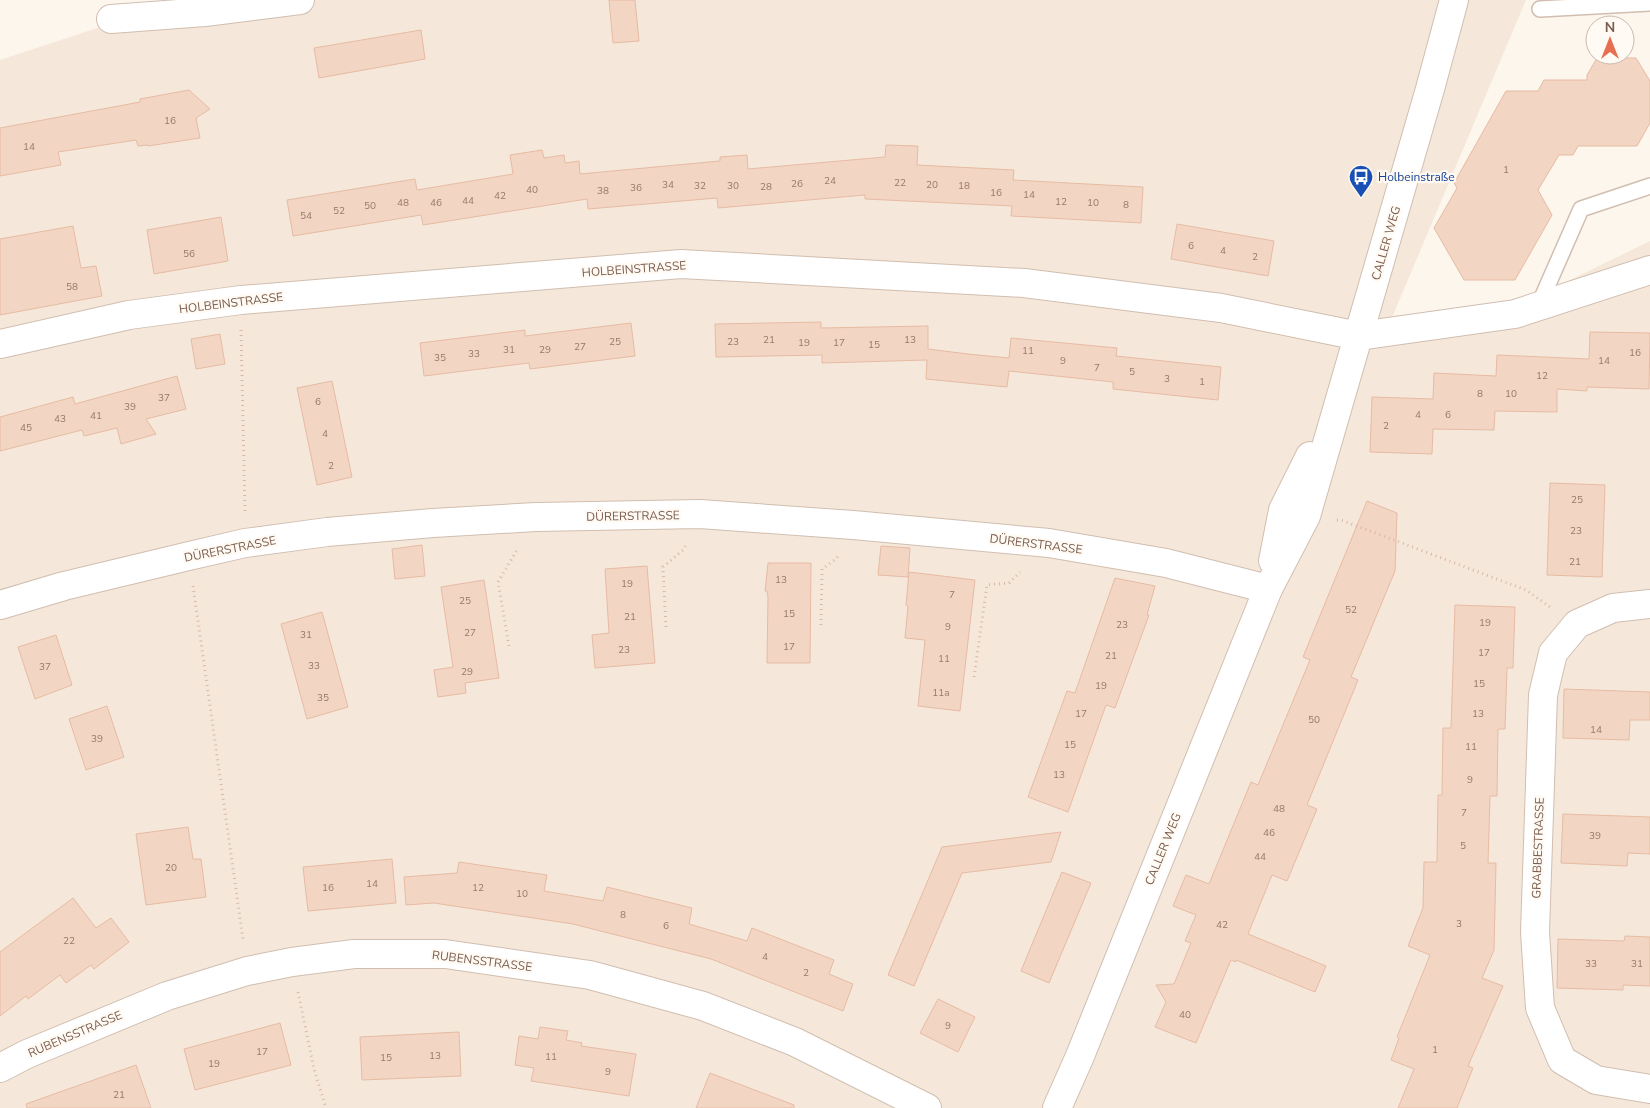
<svg xmlns="http://www.w3.org/2000/svg" width="1650" height="1108" viewBox="0 0 1650 1108" font-family="'Nunito Sans',sans-serif">
<style>
.residential{fill:#f5e8da}
.building{fill:#f3d5c3;stroke:#e6bba3}
.lines{fill:none;stroke-linecap:round;stroke-linejoin:round}
.service-casing{stroke:#d1beb0;stroke-width:18}
.minor-casing{stroke:#d1beb0;stroke-width:30}
.path{stroke:#d9b8a5;stroke-width:3;stroke-dasharray:1 4;stroke-linecap:butt}
.service{stroke:#fff;stroke-width:15}
.minor{stroke:#fff;stroke-width:28}
.labels{text-anchor:middle;stroke-width:4.5;stroke-linejoin:round;paint-order:stroke}
.number-label{font-size:10px;fill:#987a6a}
.transit-label{font-size:12px;fill:#164399;stroke:#fffaf3;text-anchor:start}
.street-label{font-size:12px;fill:#7a5c4d;stroke:#fffaf3}
</style>
<rect width="100%" height="100%" fill="#fdf6ec"/>
<path class="residential" d="M182 0H1526L1391 320 1523 303 1650 241V1108H0V60Z"/>
<g class="building">
<path d="M609 0H635L639 41 613 43Z"/>
<path d="M421 30 425 59 319 78 314 48Z"/>
<path d="M1597 58H1636L1650 81V123L1637 146H1578L1573 155H1559L1538 190 1552 215 1515 280H1464L1434 228 1457 188 1454 183 1506 91H1538L1544 80H1587V75Z"/>
<path d="M189 90 210 109 196 118 200 138 148 146V145L138 146 136 140 58 152 61 165 0 176V128L140 102V99Z"/>
<path d="M886 145 918 146 917 165 1014 170 1013 180 1143 187 1141 223 1011 216 1012 206 865 199V195L718 208 717 198 588 209 587 199 423 225 421 215 293 236 287 200 415 179 417 190 513 174 510 155 542 150 544 158 564 155 565 163 579 161 580 174 720 161V157L747 155 748 169 885 157Z"/>
<path d="M221 217 228 261 154 274 147 230Z"/>
<path d="M1177 224 1274 241 1268 276 1171 259Z"/>
<path d="M73 226 81 268 96 266 102 296 0 315V239Z"/>
<path d="M821 322V328L928 326V349L968 354 1009 358 1011 338 1117 348 1116 356 1221 367 1218 400 1113 389V382L1009 371 1007 387 926 379 927 360 822 363V355L716 357 715 324Z"/>
<path d="M631 323 635 356 530 369 529 363 424 376 420 343 525 330V336Z"/>
<path d="M1590 332 1650 333 1649 389 1587 387V391L1557 389V412L1495 411 1494 430 1433 429 1432 454 1370 452 1372 397 1433 399 1434 373 1496 376 1497 355 1589 359Z"/>
<path d="M220 334 225 364 196 369 191 339Z"/>
<path d="M177 376 186 409 146 419 156 434 121 444 117 428 84 436 82 430 0 451V417L73 397 75 404Z"/>
<path d="M332 381 352 477 317 485 297 388Z"/>
<path d="M1550 483 1605 485 1602 577 1547 575Z"/>
<path d="M1367 501 1397 513 1395 571 1351 677 1358 680 1307 805 1317 809 1287 881 1272 875 1248 934 1326 966 1315 992 1236 960V962L1231 960 1196 1043 1155 1027 1166 1002 1156 985 1174 984 1191 943 1185 941 1196 915 1173 906 1186 875 1209 884 1251 782 1258 785 1310 660 1303 657Z"/>
<path d="M422 545 425 576 395 579 392 549Z"/>
<path d="M881 546 910 548 908 577 878 575Z"/>
<path d="M768 563H811L810 663H767L768 597 767 591H765Z"/>
<path d="M647 566 655 663 595 668 592 635 609 633 605 569Z"/>
<path d="M909 572 975 580 960 711 918 706 925 640 905 638 908 606 906 605Z"/>
<path d="M1115 578 1155 586 1147 615H1149L1115 708 1106 705 1068 812 1028 797 1067 691 1075 693Z"/>
<path d="M484 580 499 678 465 683 466 693 438 697 434 670 453 667 441 587Z"/>
<path d="M1455 605 1515 607 1513 668H1507L1505 729H1498L1497 796H1490L1488 863H1496L1494 950 1482 978 1503 986 1468 1066 1473 1068 1457 1108H1398L1414 1069 1391 1060 1399 1038 1397 1037 1430 955 1408 946 1423 908 1424 862H1437L1438 795H1442L1443 728H1451Z"/>
<path d="M322 612 348 707 307 719 281 624Z"/>
<path d="M56 635 72 685 35 699 18 647Z"/>
<path d="M1564 689 1650 692V720H1630L1629 740 1563 738Z"/>
<path d="M107 706 124 757 86 770 69 719Z"/>
<path d="M1563 814 1650 817V854L1628 853 1627 866 1561 863Z"/>
<path d="M188 827 193 859H201L206 897 146 905 136 834Z"/>
<path d="M1061 832 1051 862 962 873 914 986 888 975 942 847Z"/>
<path d="M392 859 396 903 308 911 303 867Z"/>
<path d="M459 862 547 875 544 891 603 901 607 887 692 908 689 924 747 941 752 928 834 960 829 974 853 984 843 1011 711 959 573 924 434 903 406 905 404 877 457 873Z"/>
<path d="M1062 872 1091 883 1049 983 1021 971Z"/>
<path d="M73 898 96 928 111 918 129 942 94 969 91 965 66 983 60 975 28 999 26 996 0 1016V952Z"/>
<path d="M1625 936 1650 937V986L1623 985V990L1557 988 1558 939 1624 941Z"/>
<path d="M938 999 975 1017 958 1052 920 1033Z"/>
<path d="M280 1023 291 1065 195 1090 184 1049Z"/>
<path d="M540 1027 568 1031 566 1040 582 1043 581 1046 636 1054 629 1096 531 1081 534 1068 515 1065 519 1036 538 1039Z"/>
<path d="M459 1032 461 1076 362 1080 360 1037Z"/>
<path d="M136 1065 151 1108H27L26 1104Z"/>
<path d="M710 1073 794 1105V1108H696Z"/>
</g>
<g class="lines">
<defs>
<g id="service">
<path d="M1540 9 1650 3"/>
<path d="M1538 307 1581 209 1650 186"/>
</g>
<g id="minor">
<path d="M111 19 205 12 300 0"/>
<path d="M0 344 129 315 241 300 681 264 1024 283 1221 308 1359 336 1515 314 1650 270"/>
<path d="M1273 561 1283 510 1310 456"/>
<path d="M1650 604 1613 608 1577 624 1553 653 1543 695 1535 932 1540 1008 1562 1060 1596 1080 1650 1089"/>
<path d="M0 605 64 586 189 556 245 543 327 532 433 523 536 517 700 514 853 525 1049 543 1166 563 1268 589"/>
<path d="M0 1068 27 1054 167 996 247 971 292 962 354 954H445L590 975 703 1006 795 1042 927 1108"/>
<path d="M1057 1108 1080 1056 1268 589 1306 516 1430 89 1454 0"/>
</g>
</defs>
<use href="#service" class="service-casing"/>
<use href="#minor" class="minor-casing"/>
<g class="path">
<path d="M241 330 245 512"/>
<path d="M1337 520H1341L1526 590 1550 607"/>
<path d="M193 586 243 939"/>
<path d="M821 625 822 569 836 559 838 556"/>
<path d="M666 627 663 567 683 550 686 545"/>
<path d="M509 646 498 582 517 550"/>
<path d="M974 677 987 585 1009 583 1020 572"/>
<path d="M298 992 314 1069 326 1108"/>
</g>
<use href="#service" class="service"/>
<use href="#minor" class="minor"/>
</g>
<defs>
<symbol id="bus-pin" viewBox="-11 -11 22 30"><path d="M0 17L-7.5 6A9.5 9.5 0 1 1 7.5 6Z" fill="#1a4fb4" stroke="#fffaf3"/><path d="M-5-6H5V4H4V6H2V4H-2V6H-4V4H-5ZM-3.5-4V0h7V-4ZM-3.5 1.2v1.5H-2V1.2ZM2 1.2v1.5H3.5V1.2Z" fill="#fff"/></symbol>
</defs>
<g fill-rule="evenodd">
<use href="#bus-pin" x="1347" y="163" width="28" height="38"/>
</g>
<g class="labels">
<g class="number-label">
<text x="170" y="124">16</text>
<text x="29" y="150">14</text>
<text x="1506" y="173">1</text>
<text x="830" y="184">24</text>
<text x="900" y="186">22</text>
<text x="797" y="187">26</text>
<text x="668" y="188">34</text>
<text x="932" y="188">20</text>
<text x="700" y="189">32</text>
<text x="733" y="189">30</text>
<text x="964" y="189">18</text>
<text x="766" y="190">28</text>
<text x="636" y="191">36</text>
<text x="532" y="193">40</text>
<text x="603" y="194">38</text>
<text x="996" y="196">16</text>
<text x="1029" y="198">14</text>
<text x="500" y="199">42</text>
<text x="468" y="204">44</text>
<text x="1061" y="205">12</text>
<text x="403" y="206">48</text>
<text x="436" y="206">46</text>
<text x="1093" y="206">10</text>
<text x="1126" y="208">8</text>
<text x="370" y="209">50</text>
<text x="339" y="214">52</text>
<text x="306" y="219">54</text>
<text x="1191" y="249">6</text>
<text x="1223" y="254">4</text>
<text x="189" y="257">56</text>
<text x="1255" y="260">2</text>
<text x="72" y="290">58</text>
<text x="769" y="343">21</text>
<text x="910" y="343">13</text>
<text x="615" y="345">25</text>
<text x="733" y="345">23</text>
<text x="804" y="346">19</text>
<text x="839" y="346">17</text>
<text x="874" y="348">15</text>
<text x="580" y="350">27</text>
<text x="509" y="353">31</text>
<text x="545" y="353">29</text>
<text x="1028" y="354">11</text>
<text x="1635" y="356">16</text>
<text x="474" y="357">33</text>
<text x="440" y="361">35</text>
<text x="1063" y="364">9</text>
<text x="1604" y="364">14</text>
<text x="1097" y="371">7</text>
<text x="1132" y="375">5</text>
<text x="1542" y="379">12</text>
<text x="1167" y="382">3</text>
<text x="1202" y="385">1</text>
<text x="1480" y="397">8</text>
<text x="1511" y="397">10</text>
<text x="164" y="401">37</text>
<text x="318" y="405">6</text>
<text x="130" y="410">39</text>
<text x="1418" y="418">4</text>
<text x="1448" y="418">6</text>
<text x="96" y="419">41</text>
<text x="60" y="422">43</text>
<text x="1386" y="429">2</text>
<text x="26" y="431">45</text>
<text x="325" y="437">4</text>
<text x="331" y="469">2</text>
<text x="1577" y="503">25</text>
<text x="1576" y="534">23</text>
<text x="1575" y="565">21</text>
<text x="781" y="583">13</text>
<text x="627" y="587">19</text>
<text x="952" y="598">7</text>
<text x="465" y="604">25</text>
<text x="1351" y="613">52</text>
<text x="789" y="617">15</text>
<text x="630" y="620">21</text>
<text x="1485" y="626">19</text>
<text x="1122" y="628">23</text>
<text x="948" y="630">9</text>
<text x="470" y="636">27</text>
<text x="306" y="638">31</text>
<text x="789" y="650">17</text>
<text x="624" y="653">23</text>
<text x="1484" y="656">17</text>
<text x="1111" y="659">21</text>
<text x="944" y="662">11</text>
<text x="314" y="669">33</text>
<text x="45" y="670">37</text>
<text x="467" y="675">29</text>
<text x="1479" y="687">15</text>
<text x="1101" y="689">19</text>
<text x="941" y="696">11a</text>
<text x="323" y="701">35</text>
<text x="1081" y="717">17</text>
<text x="1478" y="717">13</text>
<text x="1314" y="723">50</text>
<text x="1596" y="733">14</text>
<text x="97" y="742">39</text>
<text x="1070" y="748">15</text>
<text x="1471" y="750">11</text>
<text x="1059" y="778">13</text>
<text x="1470" y="783">9</text>
<text x="1279" y="812">48</text>
<text x="1464" y="816">7</text>
<text x="1269" y="836">46</text>
<text x="1595" y="839">39</text>
<text x="1463" y="849">5</text>
<text x="1260" y="860">44</text>
<text x="171" y="871">20</text>
<text x="372" y="887">14</text>
<text x="328" y="891">16</text>
<text x="478" y="891">12</text>
<text x="522" y="897">10</text>
<text x="623" y="918">8</text>
<text x="1459" y="927">3</text>
<text x="1222" y="928">42</text>
<text x="666" y="929">6</text>
<text x="69" y="944">22</text>
<text x="765" y="960">4</text>
<text x="1591" y="967">33</text>
<text x="1637" y="967">31</text>
<text x="806" y="976">2</text>
<text x="1185" y="1018">40</text>
<text x="948" y="1029">9</text>
<text x="1435" y="1053">1</text>
<text x="262" y="1055">17</text>
<text x="435" y="1059">13</text>
<text x="551" y="1060">11</text>
<text x="386" y="1061">15</text>
<text x="214" y="1067">19</text>
<text x="608" y="1075">9</text>
<text x="119" y="1098">21</text>
</g>
<g class="transit-label">
<text x="1378" y="181">Holbeinstraße</text>
</g>
<g class="street-label">
<text transform="translate(1386 243) rotate(-74)" y="4">CALLER WEG</text>
<text transform="translate(634 269) rotate(-4)" y="4">HOLBEINSTRASSE</text>
<text transform="translate(231 303) rotate(-7)" y="4">HOLBEINSTRASSE</text>
<text transform="translate(633 516) rotate(-1)" y="4">DÜRERSTRASSE</text>
<text transform="translate(1036 544) rotate(7)" y="4">DÜRERSTRASSE</text>
<text transform="translate(230 549) rotate(-11)" y="4">DÜRERSTRASSE</text>
<text transform="translate(1538 848) rotate(-88)" y="4">GRABBESTRASSE</text>
<text transform="translate(1163 849) rotate(-68)" y="4">CALLER WEG</text>
<text transform="translate(482 961) rotate(7)" y="4">RUBENSSTRASSE</text>
<text transform="translate(75 1034) rotate(-23)" y="4">RUBENSSTRASSE</text>
</g>
</g>
<g transform="translate(1610 40)"><circle r="24" fill="#fffaf3" stroke="#cabbb1"/>
<path d="M0-4L9 19L0 12L-9 19Z" fill="#e76f51"/>
<text y="-8" font-size="14" font-weight="bold" text-anchor="middle" fill="#7a5c4d">N</text>
</g>
</svg>
